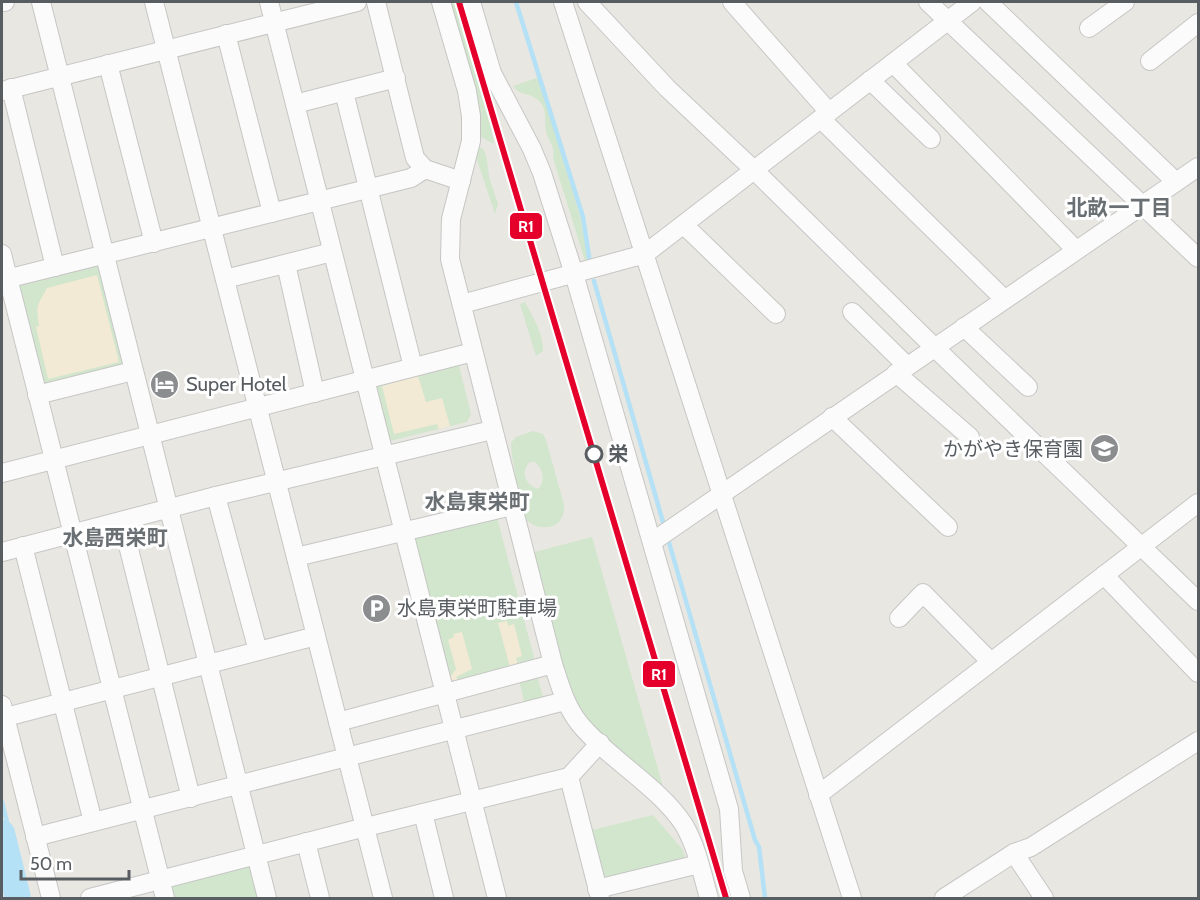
<svg xmlns="http://www.w3.org/2000/svg" width="1200" height="900" viewBox="0 0 1200 900" font-family="Cabin,'Noto Sans JP',sans-serif">
<style>
.green{fill:#d1e6cc;fill-rule:evenodd}
.sand{fill:#f3ead5}
.lines{fill:none;stroke-linecap:round;stroke-linejoin:round}
.stream{stroke:#b4e1f6;stroke-width:4.5}
.river{stroke:#b4e1f6;stroke-width:26}
.minor-casing{stroke:#c6c6c5;stroke-width:20}
.minor{stroke:#fcfbfb;stroke-width:18}
.rail-1-casing{stroke:#fff;stroke-width:10}
.rail-1{stroke:#e4002b;stroke-width:6}
.stop-dot{fill:#fff;stroke:#585d61;stroke-width:3}
.labels{text-anchor:middle;stroke-width:6;stroke-linejoin:round;paint-order:stroke}
.poi-label{font-size:20px;fill:#585d61;stroke:#fff;text-anchor:start}
.stop-label{font-size:20px;font-weight:bold;fill:#585d61;stroke:#fff;text-anchor:start}
.neighbourhood-label{font-size:21px;font-weight:bold;fill:#696f73;stroke:#fff}
.line-badge{stroke:#fff;stroke-width:2}
.badge-label{font-size:16px;text-anchor:middle;font-weight:bold;fill:#fff}
</style>
<rect width="100%" height="100%" fill="#e9e7e2"/>
<g class="green">
<path d="M450 2H454L491 127 494 144 481 137 480 134 475 100Z"/>
<path d="M537 78 540 81 580 216 589 264H586L553 158C556 146 548 142 546 131 544 119 548 108 537 99 528 92 522 97 513 86Z"/>
<path d="M480 147 484 150 487 160 489 177 498 204 495 214 476 157V150Z"/>
<path d="M101 265 126 368 40 388 15 286Z"/>
<path d="M525 302C533 317 543 333 543 351L536 356 520 304Z"/>
<path d="M458 362 471 414 467 422 386 442 371 383Z"/>
<path d="M533 431 543 434 546 440 564 505C566 533 532 534 520 512 514 502 518 491 516 480 515 467 511 456 511 443L516 437ZM530 462H535C543 469 546 481 538 489 525 485 520 471 530 462Z"/>
<path d="M496 514 536 665 448 688 412 534Z"/>
<path d="M592 537 666 797 585 720 566 685 531 553Z"/>
<path d="M537 675 544 701 525 706 519 680Z"/>
<path d="M653 815 683 850 686 861 612 879 603 875 588 831Z"/>
<path d="M254 865 262 898H169L166 887Z"/>
</g>
<g class="sand">
<path d="M97 275 119 362 48 379 36 327 39 326C36 301 37 308 47 288Z"/>
<path d="M418 376 426 402 442 398 450 426 439 429 437 424 394 434 382 386Z"/>
<path d="M507 621 508 626 514 624 522 656 516 658 519 669 511 671 498 623Z"/>
<path d="M462 632 472 669 456 677 460 684 456 686 454 680 447 682 445 676 452 675 456 669 448 640 454 637 453 634Z"/>
</g>
<g class="lines">
<g class="stream">
<path d="M516 2 583 217 590 263"/>
<path d="M594 281 665 529"/>
<path d="M668 539 755 840 759 847 765 898"/>
<path d="M2 802 26 898"/>
</g>
<path class="river" d="M2 833 18 898"/>
<defs>
<g id="minor">
<path d="M2 2H5"/>
<path d="M41 2 267 898"/>
<path d="M154 2 383 898"/>
<path d="M269 2 497 898"/>
<path d="M376 2 415 158 425 169 461 181"/>
<path d="M441 2 467 91 471 116V141L451 219 450 259 553 664C560 685 565 705 579 723 607 758 660 787 684 825 697 847 702 874 709 898"/>
<path d="M471 2 492 73 532 149 542 173 574 274 729 809 733 871 741 898"/>
<path d="M563 2 852 898"/>
<path d="M587 2 667 88 754 170 934 347 1198 601"/>
<path d="M732 2 829 112"/>
<path d="M928 2 1198 258"/>
<path d="M988 2 1176 182"/>
<path d="M1089 28 1125 2"/>
<path d="M226 34 272 213"/>
<path d="M1150 61 1198 23"/>
<path d="M893 63 1076 250"/>
<path d="M108 64 154 243"/>
<path d="M870 80 931 139"/>
<path d="M11 88 55 267"/>
<path d="M2 91 357 2"/>
<path d="M344 92 413 367"/>
<path d="M295 104 396 78"/>
<path d="M821 119 1004 299"/>
<path d="M684 225 776 314"/>
<path d="M2 254 165 898"/>
<path d="M286 264 315 393"/>
<path d="M225 279 332 252"/>
<path d="M2 280 411 178 425 169"/>
<path d="M462 304 645 254 972 2"/>
<path d="M852 312 907 366"/>
<path d="M964 327 1028 387"/>
<path d="M896 373 970 437"/>
<path d="M37 395 133 371"/>
<path d="M832 417 948 527"/>
<path d="M2 473 473 352"/>
<path d="M216 496 258 651"/>
<path d="M122 521 191 798"/>
<path d="M652 542 1198 167"/>
<path d="M23 546 93 822"/>
<path d="M2 552 216 496 492 430"/>
<path d="M296 557 512 506"/>
<path d="M1104 575 1198 673"/>
<path d="M899 618 923 593 991 662"/>
<path d="M2 705 51 898"/>
<path d="M2 718 316 636"/>
<path d="M338 722 553 664"/>
<path d="M569 777 600 898"/>
<path d="M818 795 1198 503"/>
<path d="M423 813 444 898"/>
<path d="M35 837 565 701"/>
<path d="M306 842 320 898"/>
<path d="M1014 853 1044 898"/>
<path d="M597 889 699 864"/>
<path d="M90 898 354 830 569 777 600 743"/>
<path d="M944 898 1014 853 1031 847 1198 741"/>
</g>
</defs>
<use href="#minor" class="minor-casing"/>
<use href="#minor" class="minor"/>
<defs>
<path id="rail-1" d="M459 2 726 898"/>
</defs>
<use href="#rail-1" class="rail-1-casing"/>
<use href="#rail-1" class="rail-1"/>
</g>
<defs>
<symbol id="hotel-disc" viewBox="-11 -11 22 22"><circle r="9.5" fill="#8b8d8e" stroke="#fff"/><path d="M-6-4.5h1.5V1H6V5H4.5V3h-9V5H-6ZM-4 0a1.8 1.8 0 1 1 3.6 0ZM.5 0V-2.5h3Q6-2.5 6 0Z" fill="#fff"/></symbol>
<symbol id="school-disc" viewBox="-11 -11 22 22"><circle r="9.5" fill="#8b8d8e" stroke="#fff"/><path d="M0-5L7-2L0 1L-7-2ZM-4 1L0 2.5L4 1V4Q0 6-4 4Z" fill="#fff"/></symbol>
<symbol id="parking-disc" viewBox="-11 -11 22 22"><circle r="9.5" fill="#8b8d8e" stroke="#fff"/><path d="M-3.5-5.5H1a3.5 3.5 0 0 1 0 7H-1V5.5H-3.5ZM-1-3.4V-.6H.8a1.4 1.4 0 0 0 0-2.8Z" fill="#fff"/></symbol>
</defs>
<g fill-rule="evenodd">
<use href="#hotel-disc" x="148" y="368" width="33" height="33"/>
<use href="#school-disc" x="1088" y="432" width="33" height="33"/>
<use href="#parking-disc" x="360" y="592" width="33" height="33"/>
</g>
<circle class="stop-dot" cx="594" cy="454" r="8"/>
<g class="labels">
<g class="poi-label">
<text x="186" y="391">Super Hotel</text>
<text x="1083" y="456" text-anchor="end">かがやき保育園</text>
<text x="397" y="615">水島東栄町駐車場</text>
</g>
<g class="stop-label">
<text x="608" y="461">栄</text>
</g>
<g class="neighbourhood-label">
<text x="1119" y="215">北畝一丁目</text>
<text x="477" y="509">水島東栄町</text>
<text x="115" y="545">水島西栄町</text>
</g>
</g>
<g class="line-badge">
<rect x="509" y="212" width="34" height="28" rx="6" fill="#e4002b"/>
<rect x="642" y="660" width="34" height="28" rx="6" fill="#e4002b"/>
</g>
<g class="badge-label">
<text x="526" y="232">R1</text>
<text x="659" y="680">R1</text>
</g>
<rect width="1200" height="900" fill="none" stroke="#585d61" stroke-width="6"/>
<path d="M21 870v9h108v-9" fill="none" stroke="#585d61" stroke-width="3"/>
<text x="30" y="870" font-size="18" fill="#585d61" stroke="#ffffff" stroke-width="4.5" paint-order="stroke">50 m</text>
</svg>
